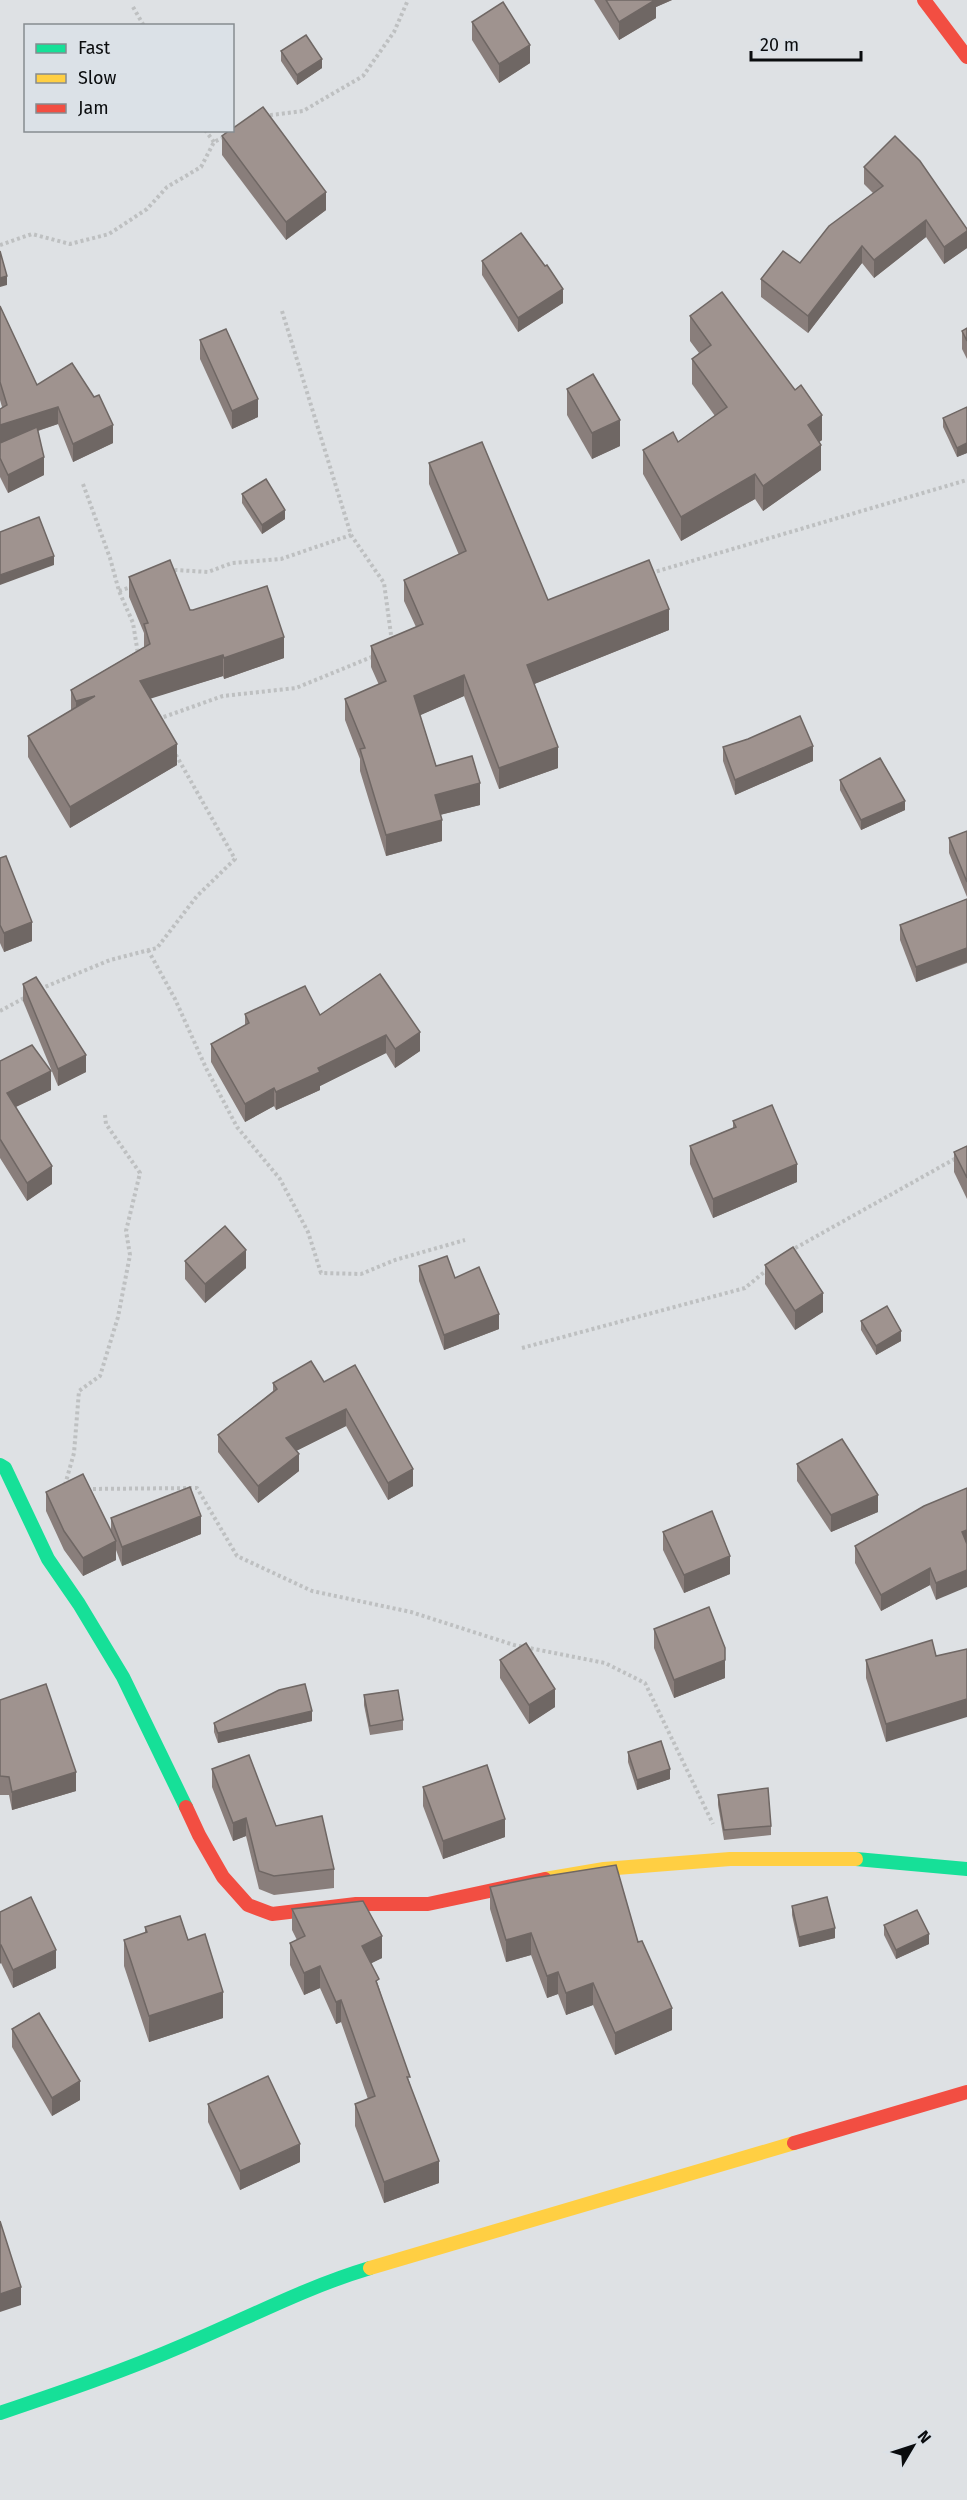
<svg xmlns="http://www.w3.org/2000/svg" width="967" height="2500" viewBox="0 0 967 2500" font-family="'Fira Sans',sans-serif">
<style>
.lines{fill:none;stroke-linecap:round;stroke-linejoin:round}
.path{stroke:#bec0c1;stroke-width:4;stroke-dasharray:3 3;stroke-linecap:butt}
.fast{stroke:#16e098;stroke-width:14}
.slow{stroke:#ffcf43;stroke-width:14}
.jam{stroke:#f24e42;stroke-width:14}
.wall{fill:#897e7b}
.shaded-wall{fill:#6f6764}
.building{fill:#9f938f;stroke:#6f6764;stroke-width:1.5}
</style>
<rect width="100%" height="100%" fill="#dee1e4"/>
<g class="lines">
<g class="path">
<path d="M133 7 144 26"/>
<path d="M264 116 303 111 363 76 394 32 408 0"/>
<path d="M205 130 214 142"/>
<path d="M0 245 32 234 70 244 109 234 147 209 167 187 201 167 214 142 226 136"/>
<path d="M282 311 351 535 384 583 392 642"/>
<path d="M83 484 110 558 119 591 133 623 138 654"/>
<path d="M169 573 176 570 208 572 232 563 281 559 351 535"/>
<path d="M651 573 967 480"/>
<path d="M119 591 134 586"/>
<path d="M158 719 223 696 296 688 374 656"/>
<path d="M148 950 175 999 206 1068 237 1127 280 1179 308 1232 321 1273 361 1274 395 1260 465 1240"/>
<path d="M40 989 110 960 157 948 197 896 235 859 176 755"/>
<path d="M0 1011 26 997"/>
<path d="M790 1251 967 1152"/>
<path d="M522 1348 745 1288 768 1269"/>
<path d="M65 1485 74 1453 79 1391 100 1376 118 1317 130 1255 126 1231 140 1173 106 1124 105 1115"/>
<path d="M87 1489 197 1488 237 1556 312 1591 411 1612 514 1645 605 1663 645 1683 713 1824"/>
</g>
<g class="fast">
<path d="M0 1465 5 1468 48 1559 79 1604 123 1677 186 1807"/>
<path d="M856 1859 967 1869"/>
<path d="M0 2413C62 2392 124 2371 184 2345 246 2319 306 2287 370 2268"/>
</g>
<g class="slow">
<path d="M545 1879 604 1869 730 1859H856"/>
<path d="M370 2268 794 2143"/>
</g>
<g class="jam">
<path d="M924 0 967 57"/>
<path d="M186 1807 199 1835 223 1877 248 1905 272 1914 356 1904H428L545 1879"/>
<path d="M794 2143 967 2092"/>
</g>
</g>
<g class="wall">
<path d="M594 0H672L656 7V18L619 40Z"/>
<path d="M472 22 530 63 499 83 472 40Z"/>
<path d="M281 51 322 68 297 85 281 61Z"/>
<path d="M222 136 326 210 286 240 222 155Z"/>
<path d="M864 167 967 229V248L944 264 926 237 874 278 862 263 808 333 761 297V279L800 263 873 193 864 184Z"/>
<path d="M482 261 563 303 518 332 482 275Z"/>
<path d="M0 306 37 385 113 443 73 462 58 424 38 431 44 475 8 493 0 477V443L2 407 0 400Z"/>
<path d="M690 316 822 440 819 442 821 470 763 511 755 499 681 541 643 474V450L678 442 715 416 692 384V359L699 353 690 341Z"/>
<path d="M967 328V359L962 349V331Z"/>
<path d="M200 340 258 417 232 429 200 359Z"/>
<path d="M567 389 620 446 592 459 567 415Z"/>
<path d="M967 407V453L957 457 943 427V418Z"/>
<path d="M429 463 548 600 669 630 534 684 558 768 499 789 464 696 420 715 436 766 480 805 440 815 442 841 386 856 360 771V759L345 720V699L379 685 371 667V646L416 627 404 601V580L459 555 429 484Z"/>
<path d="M242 494 285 519 262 534 242 503Z"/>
<path d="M129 577 190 610 284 658 224 679 223 676 150 698 177 765 70 828 28 757V736L71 710V690L144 647V633L129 597Z"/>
<path d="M723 747 813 761 735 795 723 761Z"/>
<path d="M840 780 905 810 861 830 840 790Z"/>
<path d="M967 831V897L949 853V838Z"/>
<path d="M0 858 32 941 4 952 0 943Z"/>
<path d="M967 899V963L916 982 900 940V925Z"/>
<path d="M380 974 420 1051 395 1068 386 1053 320 1086V1090L276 1110 274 1106 245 1122 211 1062V1044L245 1026V1014L320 1015Z"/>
<path d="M23 984 86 1072 58 1086 23 1001Z"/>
<path d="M0 1061 51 1090 16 1107 52 1184 27 1201 0 1158Z"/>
<path d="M733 1121 797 1182 713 1218 690 1164V1146L733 1128Z"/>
<path d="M967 1146V1199L954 1172V1152Z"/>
<path d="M185 1261 246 1268 205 1303 185 1279Z"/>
<path d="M765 1265 823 1312 795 1330 765 1284Z"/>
<path d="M419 1266 455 1278 499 1329 444 1350 419 1281Z"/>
<path d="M861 1321 901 1341 876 1355 861 1330Z"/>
<path d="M324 1382 413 1486 388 1500 346 1426 296 1451 299 1471 258 1503 218 1452V1435L273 1391V1383Z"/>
<path d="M797 1464 878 1512 831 1532 797 1481Z"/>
<path d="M967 1488 936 1600 930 1585 881 1611 855 1563V1546Z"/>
<path d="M46 1492 111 1530V1518L201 1534 122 1566 116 1550V1560L83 1576 64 1550 46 1511Z"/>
<path d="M663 1532 730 1574 684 1593 663 1550Z"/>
<path d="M654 1629 725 1678 674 1698 654 1648Z"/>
<path d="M936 1656 886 1742 866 1678V1660Z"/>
<path d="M500 1660 555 1707 529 1724 500 1678Z"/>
<path d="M364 1695 403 1720V1730L370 1735 364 1705Z"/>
<path d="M0 1700 76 1791 12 1810 9 1795H0Z"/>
<path d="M312 1721 218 1743 214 1732V1723Z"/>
<path d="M628 1752 670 1779 637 1790 628 1762Z"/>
<path d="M212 1769 276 1826 334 1869V1888L274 1895 259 1889 246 1836 233 1841 212 1787Z"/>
<path d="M423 1787 505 1837 443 1859 423 1806Z"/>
<path d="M718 1795 771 1826V1835L724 1840 718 1805Z"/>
<path d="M490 1887 638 1942 672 2030 615 2055 593 2005 566 2015 558 1994 547 1998 531 1955 506 1962 490 1909Z"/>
<path d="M792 1906 835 1938 799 1947 792 1915Z"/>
<path d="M292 1909 382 1958 371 1963 410 2084 439 2183 384 2203 355 2126V2104L368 2099 341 2022 336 2024 320 1988 304 1995 290 1965V1943L297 1940 292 1930Z"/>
<path d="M0 1912 56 1968 13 1988 1 1963Z"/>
<path d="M884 1925 929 1944 896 1959 884 1935Z"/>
<path d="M145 1927 223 2018 149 2042 124 1966V1940L145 1933Z"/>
<path d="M12 2029 80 2100 52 2116 12 2047Z"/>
<path d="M208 2104 300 2162 240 2190 208 2122Z"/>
</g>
<g class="shaded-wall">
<path d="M651 0H672L656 7V18L619 40V22Z"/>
<path d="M530 45V63L499 83V64Z"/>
<path d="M322 59V68L297 85V75Z"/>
<path d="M326 192V210L286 240V222Z"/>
<path d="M926 220V237L874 278V260Z"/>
<path d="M967 231V248L944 264V247Z"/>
<path d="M862 246V263L808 333V316Z"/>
<path d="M7 276V285L0 287V278Z"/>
<path d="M563 289V303L518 332V318Z"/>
<path d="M258 399V417L232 429V411Z"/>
<path d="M58 407V424L0 443V425Z"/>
<path d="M822 415V440L808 450V425Z"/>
<path d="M620 420V446L592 459V433Z"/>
<path d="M113 425V443L73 462V444Z"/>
<path d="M967 443V453L957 457V448Z"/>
<path d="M821 445V470L763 511V486Z"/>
<path d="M44 457V475L8 493V475Z"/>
<path d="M755 474V499L681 541V517Z"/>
<path d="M285 510V519L262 534V525Z"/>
<path d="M54 556V565L0 585V575Z"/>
<path d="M669 609V630L527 687V665Z"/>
<path d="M284 637V658L224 679V658Z"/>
<path d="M223 655V676L140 702V681Z"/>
<path d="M464 675V696L414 718V696Z"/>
<path d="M95 696 76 722V701Z"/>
<path d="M177 744V765L70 828V807Z"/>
<path d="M813 746V761L735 795V780Z"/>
<path d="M558 747V768L499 789V768Z"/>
<path d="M480 783V805L435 816V795Z"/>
<path d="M905 801V810L861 830V820Z"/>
<path d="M442 820V841L386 856V835Z"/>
<path d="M32 922V941L4 952V933Z"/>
<path d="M967 947V962L916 982V967Z"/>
<path d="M420 1032V1051L395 1068V1049Z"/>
<path d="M386 1035V1053L320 1086V1090L276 1110V1092L318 1068Z"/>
<path d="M86 1055V1072L58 1086V1069Z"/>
<path d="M51 1071V1090L7 1111V1093Z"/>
<path d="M274 1088V1106L245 1122V1104Z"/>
<path d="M797 1164V1182L713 1218V1199Z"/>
<path d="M52 1166V1184L27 1201V1183Z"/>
<path d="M246 1250V1268L205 1303V1284Z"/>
<path d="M823 1293V1312L795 1330V1311Z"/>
<path d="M499 1314V1329L444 1350V1335Z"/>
<path d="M901 1331V1341L876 1355V1346Z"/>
<path d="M346 1409V1426L286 1456V1438Z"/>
<path d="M299 1454V1471L258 1503V1486Z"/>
<path d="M413 1469V1486L388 1500V1483Z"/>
<path d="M878 1495V1512L831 1532V1515Z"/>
<path d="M201 1516V1534L122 1566V1547Z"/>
<path d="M967 1530V1547L962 1532Z"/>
<path d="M116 1541V1560L83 1576V1558Z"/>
<path d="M730 1556V1574L684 1593V1575Z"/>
<path d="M930 1568V1585L881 1611V1595Z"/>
<path d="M967 1570V1587L936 1600V1583Z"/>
<path d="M725 1660V1678L674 1698V1680Z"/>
<path d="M555 1689V1707L529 1724V1705Z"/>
<path d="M967 1699V1717L886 1742V1724Z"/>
<path d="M312 1711V1721L218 1743V1733Z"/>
<path d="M670 1769V1779L637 1790V1780Z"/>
<path d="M76 1772V1791L12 1810V1792Z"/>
<path d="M246 1818V1836L233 1841V1823Z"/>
<path d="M505 1819V1837L443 1859V1841Z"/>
<path d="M835 1928V1938L799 1947V1937Z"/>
<path d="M531 1933V1955L506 1962V1940Z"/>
<path d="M929 1934V1944L896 1959V1950Z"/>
<path d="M382 1936V1958L362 1968V1946Z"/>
<path d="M0 1945H1V1963L0 1964Z"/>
<path d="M56 1950V1968L13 1988V1970Z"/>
<path d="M320 1966V1988L304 1995V1973Z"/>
<path d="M558 1972V1994L547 1998V1976Z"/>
<path d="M593 1983V2005L566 2015V1993Z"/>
<path d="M223 1992V2018L149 2042V2016Z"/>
<path d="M341 2000V2022L336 2024V2002Z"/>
<path d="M672 2008V2030L615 2055V2033Z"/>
<path d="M80 2081V2100L52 2116V2098Z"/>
<path d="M300 2144V2162L240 2190V2171Z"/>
<path d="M439 2161V2183L384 2203V2182Z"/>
<path d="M21 2287V2305L0 2312V2294Z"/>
</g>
<g class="building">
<path d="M606 0H655L619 22Z"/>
<path d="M503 2 530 45 499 64 472 22Z"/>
<path d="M306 35 322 59 297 75 281 51Z"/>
<path d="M263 107 326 192 286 222 222 136 230 130H232V129Z"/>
<path d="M895 136 920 161 967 229V231L944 247 926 220 874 260 862 246 808 316 761 279 783 251 800 263 829 226 883 186 864 167Z"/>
<path d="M521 233 545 266 547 265 563 289 518 318 482 261Z"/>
<path d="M0 251 7 276 0 278Z"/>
<path d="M722 292 795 390 801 385 822 415 808 425 821 445 763 486 755 474 681 517 643 450 673 432 678 442 727 407 692 359 711 345 690 316Z"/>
<path d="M0 306 37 385 72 363 94 397 99 395 113 425 73 444 58 407 0 425V409L7 405 0 382Z"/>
<path d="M967 328V341L962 331Z"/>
<path d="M226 329 258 399 232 411 200 340Z"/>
<path d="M593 374 620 420 592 433 567 389Z"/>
<path d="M967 407V443L957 448 943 418Z"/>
<path d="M37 427 44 457 8 475 0 458V443Z"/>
<path d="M482 442 548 600 649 560 669 609 527 665 558 747 499 768 464 675 414 696 436 766 472 756 480 783 435 795 442 820 386 835 360 749 365 748 345 699 386 681 371 646 423 624 404 580 466 551 429 463Z"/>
<path d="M266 479 285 510 262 525 242 494Z"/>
<path d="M39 517 54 556 0 575V532Z"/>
<path d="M170 560 190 610H193L267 586 284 637 224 658 223 655 140 681 177 744 70 807 28 736 95 696 76 701 71 690 150 644 144 624 148 623 129 577Z"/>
<path d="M800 716 813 746 735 780 723 747 748 739Z"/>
<path d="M880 758 905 801 861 820 840 780Z"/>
<path d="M967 831V882L949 838Z"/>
<path d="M6 856 32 922 4 933 0 925V858Z"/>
<path d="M967 899V948L916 967 900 925Z"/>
<path d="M380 974 420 1032 395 1049 386 1035 318 1068 320 1072 276 1092 274 1088 245 1104 211 1044 249 1023 245 1014 305 986 320 1015Z"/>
<path d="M36 977 86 1055 58 1069 23 984Z"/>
<path d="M32 1045 51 1071 7 1093 52 1166 27 1183 0 1139V1061Z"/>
<path d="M772 1105 797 1164 713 1199 690 1146 736 1127 733 1121Z"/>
<path d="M967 1146V1178L954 1152Z"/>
<path d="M225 1226 246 1250 205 1284 185 1261Z"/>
<path d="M793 1247 823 1293 795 1311 765 1265Z"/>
<path d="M447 1256 455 1278 479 1267 499 1314 444 1335 419 1266Z"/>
<path d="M887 1306 901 1331 876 1346 861 1321Z"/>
<path d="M311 1361 324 1382 355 1365 413 1469 388 1483 346 1409 286 1438 299 1454 258 1486 218 1435 277 1389 273 1383Z"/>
<path d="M842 1439 878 1495 831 1515 797 1464Z"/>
<path d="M83 1474 116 1541 83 1558 64 1531 46 1492Z"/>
<path d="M190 1487 201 1516 122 1547 111 1518Z"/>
<path d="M967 1488V1530L962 1532 967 1544V1570L936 1583 930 1568 881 1595 855 1546 924 1506Z"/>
<path d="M712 1511 730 1556 684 1575 663 1532Z"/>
<path d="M709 1607 725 1648V1660L674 1680 654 1629Z"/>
<path d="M932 1640 936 1656 967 1649V1699L886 1724 866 1660Z"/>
<path d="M526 1643 555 1689 529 1705 500 1660Z"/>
<path d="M46 1684 76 1772 12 1792 9 1777 0 1776V1700Z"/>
<path d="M305 1684 312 1711 218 1733 214 1723 279 1690Z"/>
<path d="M398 1690 403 1720 370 1726 364 1695Z"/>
<path d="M661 1741 670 1769 637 1780 628 1752Z"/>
<path d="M249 1755 276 1826 322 1816 334 1869 274 1876 259 1871 246 1818 233 1823 212 1769Z"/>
<path d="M487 1765 505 1819 443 1841 423 1787Z"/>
<path d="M768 1788 771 1826 724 1830 718 1795Z"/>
<path d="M616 1865 638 1942 642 1941 672 2008 615 2033 593 1983 566 1993 558 1972 547 1976 531 1933 506 1940 490 1887 534 1878Z"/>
<path d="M31 1897 56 1950 13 1970 1 1945H0V1912Z"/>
<path d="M827 1897 835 1928 799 1937 792 1906Z"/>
<path d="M363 1901 382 1936 362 1946 379 1979 376 1981 410 2077H407L439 2161 384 2182 355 2104 375 2096 341 2000 336 2002 320 1966 304 1973 290 1943 305 1936 292 1909Z"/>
<path d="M917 1910 929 1934 896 1950 884 1925Z"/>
<path d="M180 1916 188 1940 205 1934 223 1992 149 2016 124 1940 147 1932 145 1927Z"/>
<path d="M39 2013 80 2081 52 2098 12 2029Z"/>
<path d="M268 2076 300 2144 240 2171 208 2104Z"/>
<path d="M0 2221 21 2287 0 2294Z"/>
</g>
<rect x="24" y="24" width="210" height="108" fill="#dbe1e7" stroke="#878c90" stroke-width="1.5"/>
<rect x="36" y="44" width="30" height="9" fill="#16e098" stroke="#878c90" stroke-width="1.5"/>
<text x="78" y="54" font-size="18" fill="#0a0c0e">Fast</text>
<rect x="36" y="74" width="30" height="9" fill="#ffcf43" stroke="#878c90" stroke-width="1.5"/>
<text x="78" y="84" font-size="18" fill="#0a0c0e">Slow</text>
<rect x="36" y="104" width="30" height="9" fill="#f24e42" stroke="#878c90" stroke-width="1.5"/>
<text x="78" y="114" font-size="18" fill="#0a0c0e">Jam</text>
<g transform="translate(913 2446) rotate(51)" stroke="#dbe1e7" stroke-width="4.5" paint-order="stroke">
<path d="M0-4.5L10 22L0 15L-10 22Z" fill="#0a0c0e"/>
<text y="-9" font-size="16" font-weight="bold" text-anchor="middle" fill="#0a0c0e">N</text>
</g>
<path d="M751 51v9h110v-9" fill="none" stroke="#0a0c0e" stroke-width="3"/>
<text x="760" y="51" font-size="18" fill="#0a0c0e" stroke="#dbe1e7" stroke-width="4.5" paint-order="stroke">20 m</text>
</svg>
